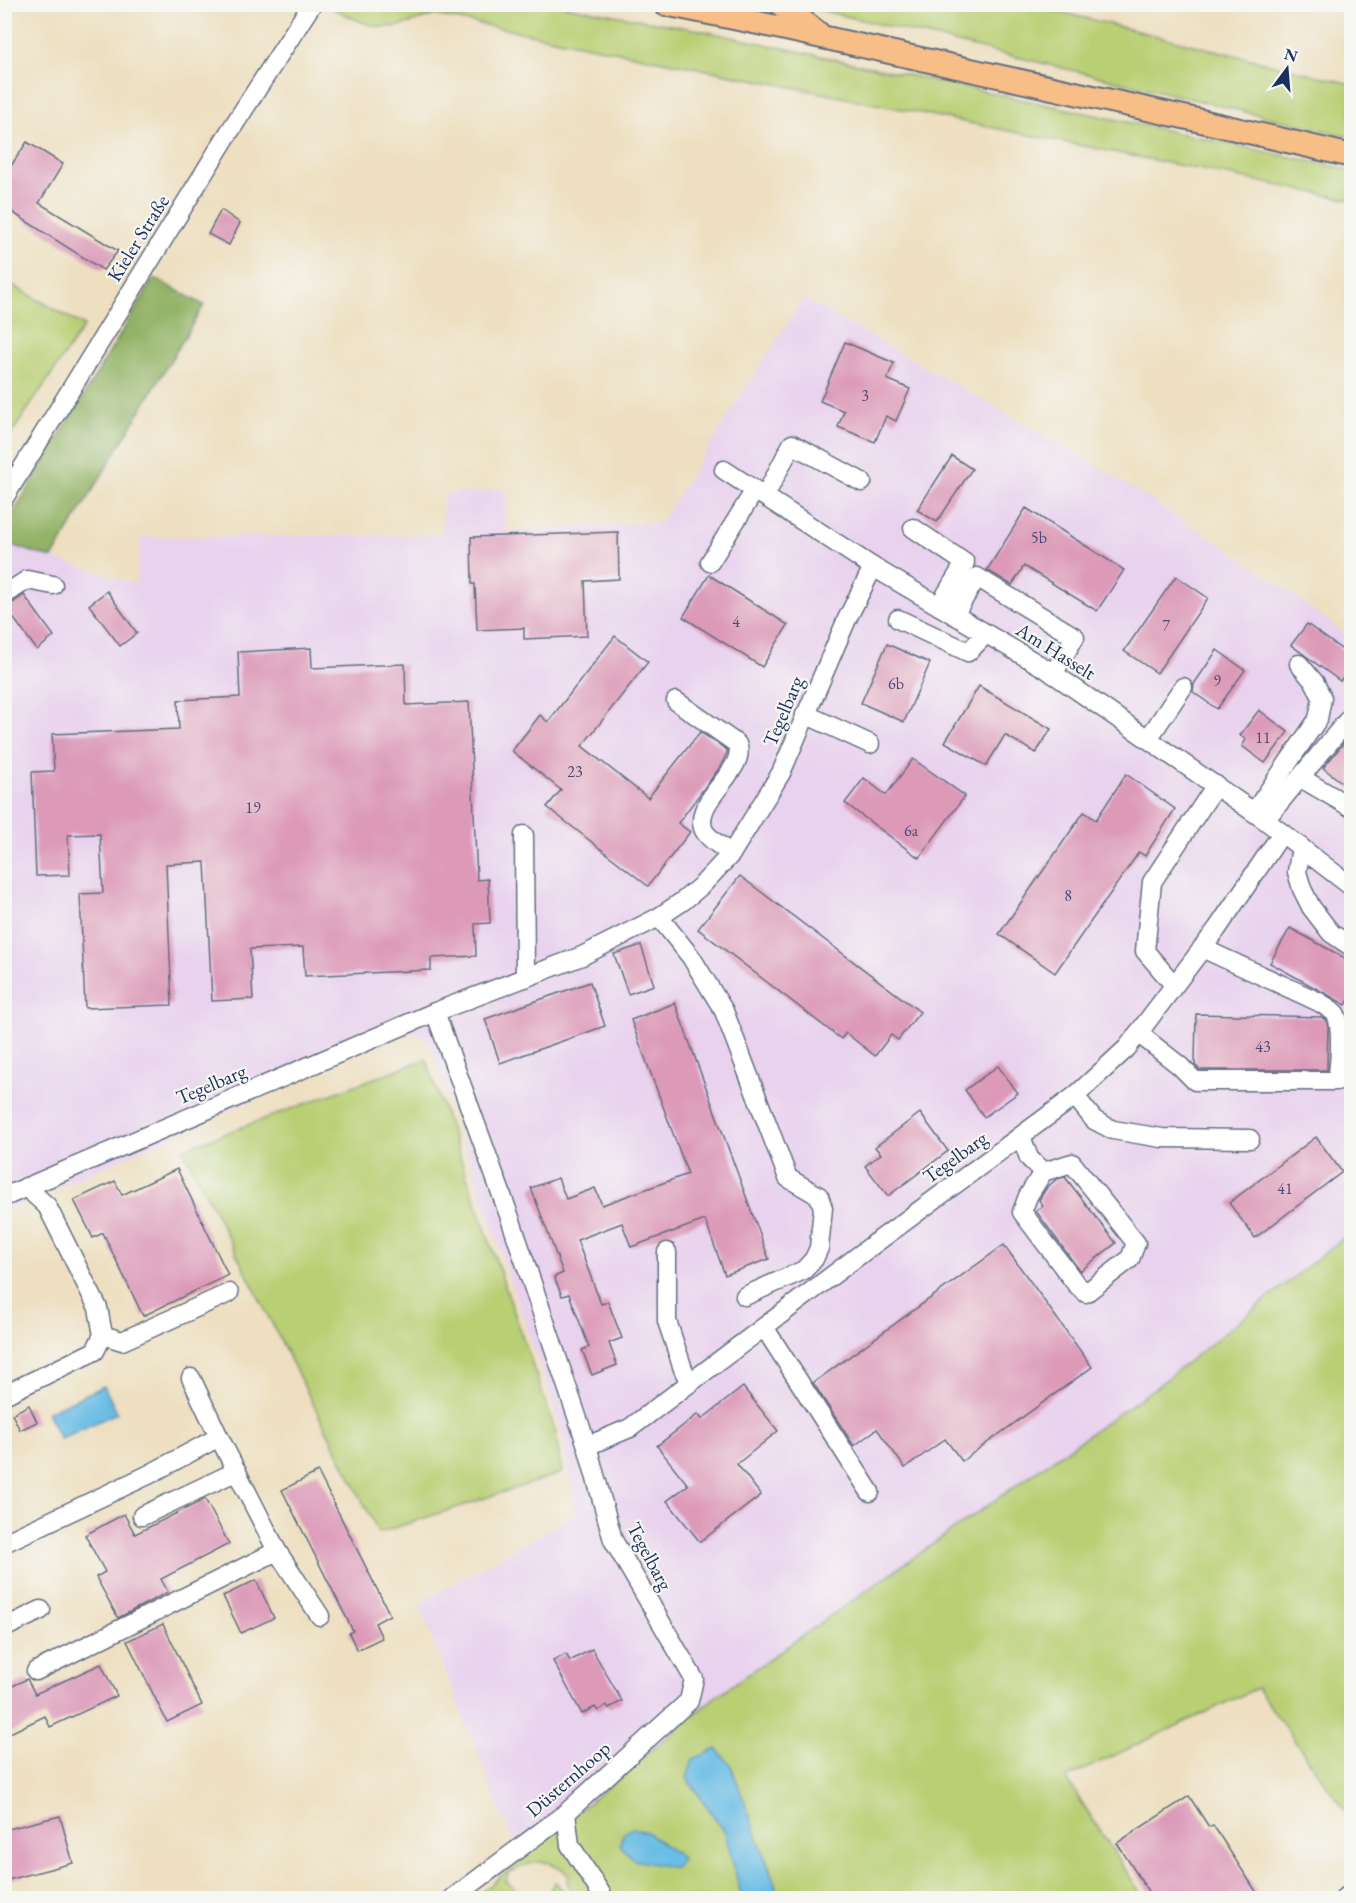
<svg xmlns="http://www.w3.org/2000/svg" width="1356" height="1903" viewBox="0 0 1356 1903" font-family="'EB Garamond',serif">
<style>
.built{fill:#e8d2ee}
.green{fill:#b9cf73;stroke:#6a7f68;stroke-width:1.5}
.forest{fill:#92b265;stroke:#567062;stroke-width:1.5}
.water{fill:#68bce4;stroke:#4276a1;stroke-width:1.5}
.building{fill:#dc9ab8}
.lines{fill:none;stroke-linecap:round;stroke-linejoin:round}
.minor-casing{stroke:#646d80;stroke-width:21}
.major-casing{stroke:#646d80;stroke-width:26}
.minor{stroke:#fff;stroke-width:18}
.major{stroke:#f7be87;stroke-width:22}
.labels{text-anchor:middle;stroke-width:4.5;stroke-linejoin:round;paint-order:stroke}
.number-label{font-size:16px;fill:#4b4a74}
.street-label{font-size:20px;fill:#1b2f5e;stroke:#f6f6f2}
</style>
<rect width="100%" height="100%" fill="#f6f6f2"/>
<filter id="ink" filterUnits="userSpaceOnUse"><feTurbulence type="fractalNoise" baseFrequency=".0167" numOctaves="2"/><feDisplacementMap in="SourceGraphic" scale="12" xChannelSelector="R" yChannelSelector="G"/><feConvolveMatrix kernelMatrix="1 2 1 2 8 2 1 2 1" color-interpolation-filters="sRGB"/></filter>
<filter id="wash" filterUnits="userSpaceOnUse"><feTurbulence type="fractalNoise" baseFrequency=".008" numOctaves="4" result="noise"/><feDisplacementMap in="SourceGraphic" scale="24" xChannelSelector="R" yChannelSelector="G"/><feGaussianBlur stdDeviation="1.35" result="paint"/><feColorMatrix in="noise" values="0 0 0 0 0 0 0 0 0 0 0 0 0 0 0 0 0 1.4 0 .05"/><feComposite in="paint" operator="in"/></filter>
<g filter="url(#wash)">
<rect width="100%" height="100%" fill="#eddfbf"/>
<path class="built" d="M803 298 1091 462 1245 560 1351 638V1232L1159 1385 714 1698 522 1859 502 1815 419 1604 576 1514 562 1432 429 1041 419 1034 404 1031 5 1212 4 543 136 584 141 537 442 535 443 494 506 489V531L661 522Z"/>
<g class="green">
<path d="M326 5H558L699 30 1351 170V200L435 15C418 20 401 28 383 27 364 26 343 13 326 5Z"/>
<path d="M806 5H1032L1351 84V137L820 10Z"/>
<path d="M5 281 84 326 5 443Z"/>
<path d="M426 1059 555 1430 562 1473 379 1533 183 1149Z"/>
<path d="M1351 1232V1819L1257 1688 1066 1778 1141 1894 1136 1898H780L731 1766 687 1778 725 1832 742 1898H576L567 1883 569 1876C551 1855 531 1861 509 1873L506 1881 522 1896 545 1898 555 1882 563 1890 565 1898H475L714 1698 1159 1385Z"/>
</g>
<path class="forest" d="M154 278 204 305 52 558 5 543V527Z"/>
<g class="water">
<path d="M104 1386 117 1413 60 1439 47 1412Z"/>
<path d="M717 1749 731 1766 780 1898H742L725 1832 687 1778 693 1759Z"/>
<path d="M632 1828 647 1832 682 1858 676 1868 634 1860 620 1845 623 1834Z"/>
</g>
<g id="blocks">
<g class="building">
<path d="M27 142 63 164 39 203 118 251 103 270 4 207V176Z"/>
<path d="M221 210 240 223 229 245 208 234Z"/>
<path d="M845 342 894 363 887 379 910 389 896 421 886 416 875 442 838 427 844 411 820 401Z"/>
<path d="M952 456 972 469 937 522 917 510Z"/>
<path d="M1026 508 1124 570 1097 611 1024 566 1012 585 987 570Z"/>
<path d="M618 532 619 579 585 581 587 636 524 639V628L477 630 475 584H472L471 537Z"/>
<path d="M709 575 788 625 762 667 683 617Z"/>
<path d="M1176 576 1208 598 1157 673 1124 651Z"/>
<path d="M107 591 137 633 120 646 89 605Z"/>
<path d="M24 595 54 636 37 650 6 608Z"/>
<path d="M1307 624 1352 657V666L1340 681 1291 645Z"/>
<path d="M615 636 648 662 582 746 648 798 700 732 727 750V753L720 767 678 823 690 832 648 886 547 807 561 790 512 751 540 715 548 722Z"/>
<path d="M887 644 930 663 904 722 861 703Z"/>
<path d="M311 648 312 668 405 664 406 705 469 702 477 880 488 879 490 923 475 924 476 956 431 958V970L305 976 303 947 250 949 253 999 212 1001 205 862 166 864 172 1005 85 1008 80 894 103 893 100 834 68 835 70 875 36 876 32 772 54 771 52 734 179 729 178 700 240 697 238 652Z"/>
<path d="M1217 650 1245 670 1217 709 1193 692 1194 684Z"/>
<path d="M979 686 1051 729 1036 753 1005 735 986 766 945 742Z"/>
<path d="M1259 710 1288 732 1265 763 1242 746 1246 740 1240 735Z"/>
<path d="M1352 733V790L1323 768Z"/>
<path d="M913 759 965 796 919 858 845 803 864 778 886 795Z"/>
<path d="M1126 774 1175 809 1145 856 1139 852 1055 973 999 934 1084 812 1096 820Z"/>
<path d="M740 876 920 1012 898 1040 891 1035 875 1056 846 1033 841 1039 698 929Z"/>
<path d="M1290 928 1352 962V995L1346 1005 1270 963Z"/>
<path d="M641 945 654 985 628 994 614 954Z"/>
<path d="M590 982 605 1026 500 1063 485 1019Z"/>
<path d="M675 1003 769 1259 725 1275 705 1220 631 1247 622 1223 577 1240 601 1304 608 1302 622 1338 609 1343 617 1365 592 1375 582 1350 589 1347 569 1294 562 1296 554 1277 563 1273 531 1188 558 1178 566 1199 595 1188 602 1205 688 1174 631 1020Z"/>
<path d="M1196 1014 1321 1017 1326 1020 1328 1028 1327 1070H1200L1195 1065Z"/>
<path d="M998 1066 1018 1093 984 1117 965 1090Z"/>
<path d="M920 1113 948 1151 888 1196 865 1166 881 1154 875 1147Z"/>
<path d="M1316 1137 1342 1172 1255 1238 1229 1203Z"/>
<path d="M177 1169 228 1275 143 1316 103 1233 93 1238 74 1200 115 1181 122 1195Z"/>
<path d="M1065 1177 1116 1243 1080 1271 1036 1211 1043 1206 1039 1200 1047 1187 1057 1179Z"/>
<path d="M1004 1245 1092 1367 962 1461 945 1439 905 1468 877 1429 854 1446 813 1383Z"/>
<path d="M743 1387 778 1431 737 1464 761 1495 700 1542 667 1501 688 1485 657 1446 698 1414 702 1419Z"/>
<path d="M29 1405 37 1422 20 1430 12 1414Z"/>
<path d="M318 1472 390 1615 375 1623 382 1638 357 1650 349 1633 353 1631 282 1490Z"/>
<path d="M205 1499 229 1544 161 1579 168 1592 118 1618 96 1577 105 1572 85 1535 124 1514 135 1534Z"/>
<path d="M256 1580 274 1618 241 1633 223 1596Z"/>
<path d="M163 1624 202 1705 167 1722 127 1641Z"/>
<path d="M592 1649 622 1701 609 1708 606 1705 598 1711 595 1707 582 1714 553 1661 566 1654 570 1661Z"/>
<path d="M101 1664 117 1696 50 1727 45 1716 4 1736V1690L27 1679 35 1694Z"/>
<path d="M1189 1796 1209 1827 1213 1825 1261 1899H1153L1117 1843Z"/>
<path d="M60 1816 73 1863 4 1881V1830Z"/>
</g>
</g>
</g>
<g filter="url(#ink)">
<use href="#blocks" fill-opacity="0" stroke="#646d80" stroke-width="1.5"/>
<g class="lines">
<defs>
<g id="minor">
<path d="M724 470 873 567 1048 670 1265 820 1352 887"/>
<path d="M765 496 792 444 862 482"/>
<path d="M4 498 228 134 312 4"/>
<path d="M913 528 965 563 939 606"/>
<path d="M710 562 755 490"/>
<path d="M4 595 27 580 53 585"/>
<path d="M954 615 977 577 1075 637 1053 674"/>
<path d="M898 619 968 652 986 634"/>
<path d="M676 701 737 744C749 769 694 798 703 828 706 838 723 847 731 854"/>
<path d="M805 714 870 744"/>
<path d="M1148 739 1183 687"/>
<path d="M1301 778 1352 808"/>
<path d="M1254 812 1318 719 1322 698 1315 683 1299 664"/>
<path d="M1265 820 1352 715"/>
<path d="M524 835 525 978"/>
<path d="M1301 847 1297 872 1302 889 1311 907 1331 933 1352 947"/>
<path d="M659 917 691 957 724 1011 788 1178 819 1196 823 1208 819 1248 814 1259 804 1270 745 1296"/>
<path d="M1174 985 1145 951 1152 882 1216 785"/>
<path d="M435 1012 509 1215 587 1446 613 1540 694 1679 689 1701 566 1813 453 1898"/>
<path d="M1138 1033 1180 1066 1195 1081H1336C1340 1068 1343 1025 1335 1013 1331 1009 1324 1005 1319 1002L1202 948"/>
<path d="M1075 1096 1094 1120 1113 1130 1162 1138 1250 1139"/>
<path d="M1021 1136 1029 1158 1043 1172 1072 1163 1136 1243 1130 1259 1086 1293 1076 1284 1022 1212 1028 1196 1043 1172"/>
<path d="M4 1197 435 1012 582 956 659 917 683 901 702 885 731 854 781 773 847 619 873 567"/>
<path d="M667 1252V1321L683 1369 690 1383"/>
<path d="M764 1327 870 1492"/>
<path d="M103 1335 122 1341 229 1293"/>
<path d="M4 1395 95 1351 103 1335 98 1308 47 1206 26 1187"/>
<path d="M219 1437 277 1551 320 1616"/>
<path d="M587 1446 630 1428 870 1247 1075 1096 1127 1048 1217 929 1282 833"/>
<path d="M142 1516 237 1471"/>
<path d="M4 1543 148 1475 219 1437 191 1378"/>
<path d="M4 1628 41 1610"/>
<path d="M36 1671 277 1551"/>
<path d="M566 1813 570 1845 604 1898"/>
<path d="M1344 1898 1352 1894"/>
</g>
<g id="major">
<path d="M665 4 763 24 1197 120 1352 156"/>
<path d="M781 4 818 33"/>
</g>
</defs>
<use href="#minor" class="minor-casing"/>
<use href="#major" class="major-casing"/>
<use href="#minor" class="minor"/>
<use href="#major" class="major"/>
</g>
</g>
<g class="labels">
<g class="number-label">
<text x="865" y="401">3</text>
<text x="1039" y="543">5b</text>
<text x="736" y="627">4</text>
<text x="1166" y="631">7</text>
<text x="1217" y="686">9</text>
<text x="896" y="689">6b</text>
<text x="1263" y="743">11</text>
<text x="575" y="777">23</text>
<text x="253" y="813">19</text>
<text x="911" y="836">6a</text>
<text x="1068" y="901">8</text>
<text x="1263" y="1052">43</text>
<text x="1285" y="1194">41</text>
</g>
<g class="street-label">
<text transform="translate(138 238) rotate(-58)" y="7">Kieler Straße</text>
<text transform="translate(1056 651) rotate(32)" y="7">Am Hasselt</text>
<text transform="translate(783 711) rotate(-67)" y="7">Tegelbarg</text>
<text transform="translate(211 1084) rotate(-23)" y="7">Tegelbarg</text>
<text transform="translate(955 1157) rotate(-36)" y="7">Tegelbarg</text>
<text transform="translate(650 1556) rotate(62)" y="7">Tegelbarg</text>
<text transform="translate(568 1779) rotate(-41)" y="7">Düsternhoop</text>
</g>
</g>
<rect width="1356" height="1903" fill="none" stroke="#f6f6f2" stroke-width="24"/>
<g transform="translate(1287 69) rotate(16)" stroke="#f6f6f2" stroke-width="4.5" paint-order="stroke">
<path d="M0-4.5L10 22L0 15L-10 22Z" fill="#1b2f5e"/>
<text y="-9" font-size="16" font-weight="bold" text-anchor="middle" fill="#1b2f5e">N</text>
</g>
</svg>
